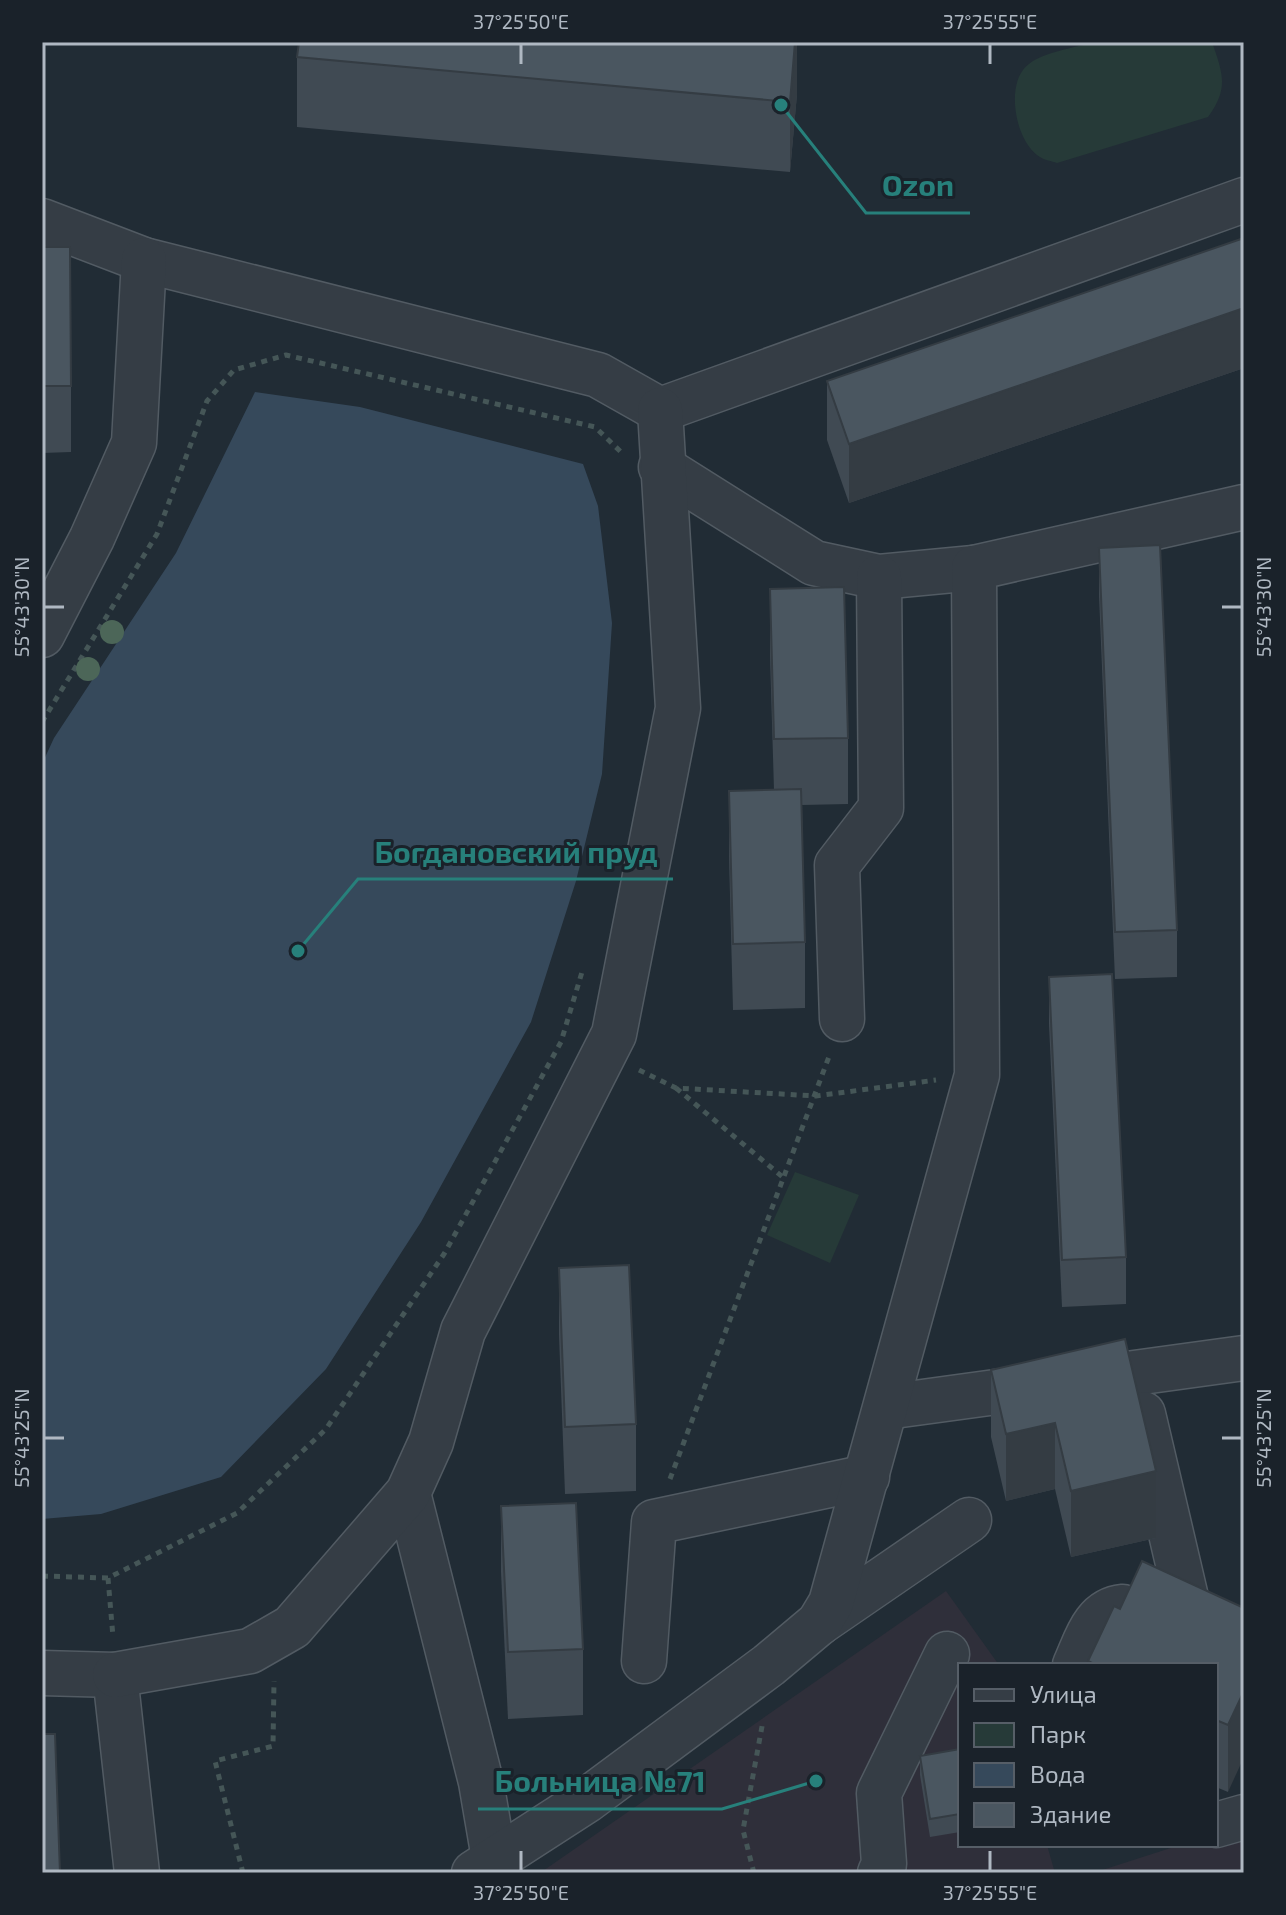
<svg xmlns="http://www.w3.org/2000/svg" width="1286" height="1915" viewBox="0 0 1286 1915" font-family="'Exo 2',sans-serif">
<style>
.medical{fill:#2f2f3a}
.green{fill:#263a38}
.water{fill:#36495b}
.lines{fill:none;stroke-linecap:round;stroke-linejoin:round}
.minor-casing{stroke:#525b63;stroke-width:47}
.path{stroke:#455657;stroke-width:5;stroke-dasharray:6 6;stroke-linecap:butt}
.minor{stroke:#353d45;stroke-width:44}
.tree{fill:#4c6658}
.wall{fill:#404a53}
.shaded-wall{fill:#343c43}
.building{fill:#4a5660;stroke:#343c43;stroke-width:2}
.ticks{fill:none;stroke:#afb8c2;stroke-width:3}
.leader{fill:none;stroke:#27807b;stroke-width:3}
.callout-dot{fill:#27807b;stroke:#1a222a;stroke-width:3}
.callout-label{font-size:30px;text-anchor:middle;font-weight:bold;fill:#27807b;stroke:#1a222a;stroke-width:6;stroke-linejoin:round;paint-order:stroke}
.neatline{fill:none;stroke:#afb8c2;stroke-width:3}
.ticks-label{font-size:20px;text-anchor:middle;fill:#afb8c2}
</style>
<rect width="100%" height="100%" fill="#212c35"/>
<g class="medical">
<path d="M946 1591 999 1665H960V1845H1047L1055 1873H540Z"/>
<path d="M1244 1825V1873H1093L1180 1845H1216Z"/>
</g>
<g class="green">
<path d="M1093 42H1212C1223 74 1229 88 1208 117L1057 163C1052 161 1044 160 1040 157 1015 142 1004 82 1029 64 1044 52 1075 48 1093 42Z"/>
<path d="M795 1172 859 1195 830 1263 767 1235Z"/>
</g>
<path class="water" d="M255 392 360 407 583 464 598 506 612 623 602 774 576 881 531 1022 421 1222 326 1369 221 1477 101 1514 42 1519V764L54 738 176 553Z"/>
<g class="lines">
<defs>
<g id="minor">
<path d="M42 221 144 260 598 375 660 410 1244 200"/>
<path d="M661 467 814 563 879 577 974 568"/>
<path d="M42 635 92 538 134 443 144 260"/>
<path d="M842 1019 837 865 881 808 879 577"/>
<path d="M886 1407 1244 1358"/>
<path d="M1143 1414 1195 1636"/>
<path d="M408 1493 481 1782 494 1858"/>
<path d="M819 1623 969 1520"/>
<path d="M644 1661 654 1522 867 1477"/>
<path d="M1075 1665C1086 1641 1093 1610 1123 1607L1244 1661"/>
<path d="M42 1673 115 1675 137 1873"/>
<path d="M115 1675 250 1651 292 1627 408 1493 431 1442 463 1331 614 1034 678 708 660 410"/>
<path d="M1216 1825 1244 1817"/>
<path d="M474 1873 587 1800 769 1665 819 1623 831 1603 977 1075 974 568 1244 507"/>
<path d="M880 1873 884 1864 879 1793 947 1654"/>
</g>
</defs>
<use href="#minor" class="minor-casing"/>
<g class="path">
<path d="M42 722 157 534 207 401 234 370 286 355 595 427 623 454"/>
<path d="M639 1070 676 1088 816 1096 936 1080"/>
<path d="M676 1088 785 1179"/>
<path d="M670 1479 830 1054"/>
<path d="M42 1576 108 1578 237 1513 326 1429 444 1254 561 1042 582 972"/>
<path d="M108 1578 113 1637"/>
<path d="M243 1873 215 1761 273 1746 274 1681"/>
<path d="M754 1873 743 1830 763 1721"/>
</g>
<use href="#minor" class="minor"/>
</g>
<g class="tree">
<circle cx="112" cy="632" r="12"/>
<circle cx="88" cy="669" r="12"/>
</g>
<g class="wall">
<path d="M797 42V94L790 172 297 127V57Z"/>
<path d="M1244 238V368L849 503 827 440V381Z"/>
<path d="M42 247 71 386V452L42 453Z"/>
<path d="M1099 548 1177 930V977L1115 979 1099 595Z"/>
<path d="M770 589 848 738V804L802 805 805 942V1008L733 1010 729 857V791L774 790 770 656Z"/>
<path d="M1049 977 1126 1257V1304L1062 1307 1049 1024Z"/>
<path d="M559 1268 636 1424V1491L565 1494 559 1335Z"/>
<path d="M1125 1339 1156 1538 1071 1557 1055 1489 1006 1501 991 1437V1370Z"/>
<path d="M501 1506 583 1649V1715L508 1719 501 1572Z"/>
<path d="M1244 1608 1228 1792 1216 1787V1665H1088V1661L1120 1609Z"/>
<path d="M960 1749V1832L930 1837 920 1775V1756Z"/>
</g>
<g class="shaded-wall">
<path d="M795 42H797V94L790 172V102Z"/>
<path d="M1244 308V368L849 503V444Z"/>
<path d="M1055 1423V1489L1006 1501V1434Z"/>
<path d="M1156 1471V1538L1071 1557V1491Z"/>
<path d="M1244 1691V1757L1228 1792V1725Z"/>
</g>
<g class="building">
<path d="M299 42H795L790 102 297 57Z"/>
<path d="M1244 238V308L849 444 827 381Z"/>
<path d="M42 247H70L71 386H42Z"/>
<path d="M1160 545 1177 930 1115 932 1099 548Z"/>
<path d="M844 587 848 738 774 739 770 589Z"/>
<path d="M801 789 805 942 733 944 729 791Z"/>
<path d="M1112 974 1126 1257 1062 1260 1049 977Z"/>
<path d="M629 1265 636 1424 565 1427 559 1268Z"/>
<path d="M1125 1339 1156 1471 1071 1491 1055 1423 1006 1434 991 1370Z"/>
<path d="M576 1503 583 1649 508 1652 501 1506Z"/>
<path d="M1142 1561 1244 1608V1691L1228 1725 1216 1720V1665H1096L1088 1661 1114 1606 1120 1609Z"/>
<path d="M42 1734H55L60 1873H42Z"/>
<path d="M960 1749V1814L930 1819 920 1756Z"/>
</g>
<path class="ticks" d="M521 44V64M990 44V64M44 607H64M1222 607H1242M44 1438H64M1222 1438H1242M521 1851V1871M990 1851V1871"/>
<path class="leader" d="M781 105L866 213H970M298 951L358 879H673M816 1781L722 1809H478"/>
<g class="callout-dot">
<circle cx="781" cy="105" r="8"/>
<circle cx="298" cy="951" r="8"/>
<circle cx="816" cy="1781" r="8"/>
</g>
<g class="callout-label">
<text x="918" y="196">Ozon</text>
<text x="516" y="863">Богдановский пруд</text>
<text x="600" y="1792">Больница №71</text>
</g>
<rect width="1286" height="1915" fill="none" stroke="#1a222a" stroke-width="88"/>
<rect x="958" y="1663" width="260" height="184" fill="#1a222a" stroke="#565e67" stroke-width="2"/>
<rect x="974" y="1689" width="40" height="12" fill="#353d45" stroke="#565e67" stroke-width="2"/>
<text x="1030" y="1703" font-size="24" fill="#afb8c2">Улица</text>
<rect x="974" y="1723" width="40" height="24" fill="#263a38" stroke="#565e67" stroke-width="2"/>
<text x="1030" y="1743" font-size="24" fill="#afb8c2">Парк</text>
<rect x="974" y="1763" width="40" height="24" fill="#36495b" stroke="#565e67" stroke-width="2"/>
<text x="1030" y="1783" font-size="24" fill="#afb8c2">Вода</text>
<rect x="974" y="1803" width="40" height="24" fill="#4a5660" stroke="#565e67" stroke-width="2"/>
<text x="1030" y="1823" font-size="24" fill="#afb8c2">Здание</text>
<rect x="44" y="44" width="1198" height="1827" class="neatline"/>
<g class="ticks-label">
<text x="521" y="29">37°25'50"E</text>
<text x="990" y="29">37°25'55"E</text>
<text transform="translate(22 607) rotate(-90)" y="7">55°43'30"N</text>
<text transform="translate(1264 607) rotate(-90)" y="7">55°43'30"N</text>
<text transform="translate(22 1438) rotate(-90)" y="7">55°43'25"N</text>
<text transform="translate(1264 1438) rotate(-90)" y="7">55°43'25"N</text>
<text x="521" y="1900">37°25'50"E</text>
<text x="990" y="1900">37°25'55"E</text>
</g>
</svg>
